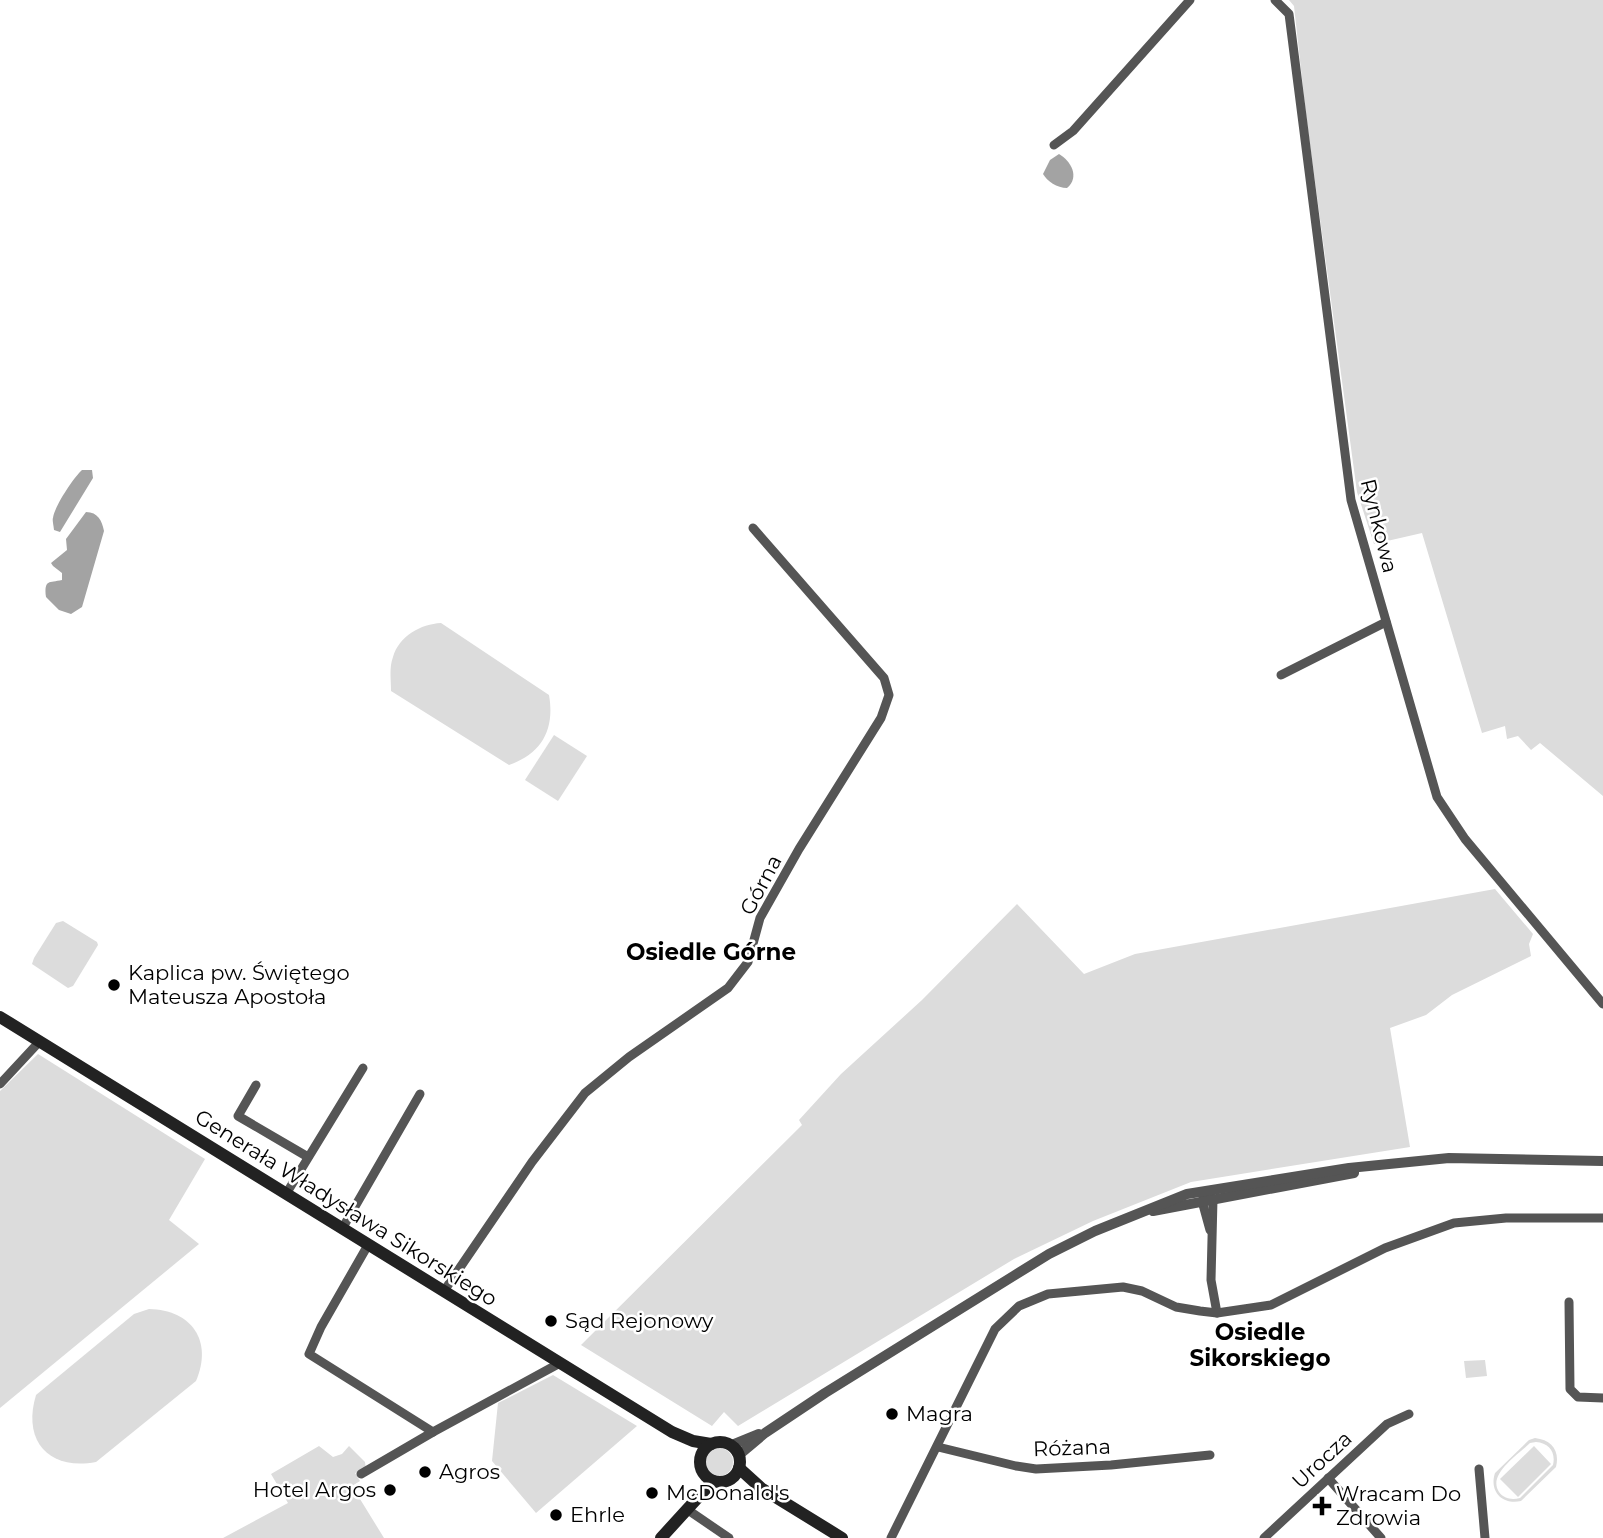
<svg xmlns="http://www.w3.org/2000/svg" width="1603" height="1538" viewBox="0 0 1603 1538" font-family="Montserrat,sans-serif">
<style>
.green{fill:#dcdcdc;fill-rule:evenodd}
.water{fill:#a3a3a3}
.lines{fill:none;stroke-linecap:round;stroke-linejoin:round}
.minor{stroke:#555;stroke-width:9}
.tertiary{stroke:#555;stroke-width:10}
.secondary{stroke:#222;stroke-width:12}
.poi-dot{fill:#000;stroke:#fff;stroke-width:2.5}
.labels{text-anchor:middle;stroke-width:5;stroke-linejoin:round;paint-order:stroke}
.street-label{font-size:21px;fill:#000;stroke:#fff}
.poi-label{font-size:21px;fill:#000;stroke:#fff;text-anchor:start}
.neighbourhood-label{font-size:23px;font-weight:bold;fill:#000;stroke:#fff}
</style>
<rect width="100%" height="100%" fill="#fff"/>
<g class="green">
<path d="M1289 0H1603V796L1540 743 1531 750 1518 736 1507 739 1505 726 1482 733 1422 533 1374 544 1357 492 1306 115 1294 6Z"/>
<path d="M441 623 549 695C555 729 542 754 509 765L391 691C391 680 389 667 393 657 399 636 421 624 441 623Z"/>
<path d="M554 735 587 756 558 801 525 780Z"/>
<path d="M1495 889 1533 934 1529 944 1531 956 1452 995 1426 1015 1390 1028 1410 1147 1191 1182 1093 1221 1014 1259 738 1426 724 1412 712 1426 581 1345 802 1125 799 1120 841 1074 922 1000 1017 904 1084 974 1135 954Z"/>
<path d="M63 921 97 942 98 945 73 986 68 988 32 964 34 958 56 923Z"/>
<path d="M38 1054 205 1159 169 1220 199 1244 0 1408V1091Z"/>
<path d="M149 1309C192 1310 213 1341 196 1381L96 1462C49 1471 22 1441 36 1395L134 1314Z"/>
<path d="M1485 1360 1487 1376 1466 1378 1464 1361Z"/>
<path d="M553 1375 637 1426 536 1513 492 1461 498 1403Z"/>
<path d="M1535 1438C1552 1440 1560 1451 1556 1467L1521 1501C1502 1505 1489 1491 1495 1473L1529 1440ZM1536 1442C1549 1443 1556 1452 1553 1465L1520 1498C1512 1500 1504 1499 1499 1492 1487 1474 1519 1454 1530 1443Z"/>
<path d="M319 1446 333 1457 342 1454 349 1446 365 1462 366 1469 355 1473 360 1481 352 1486 384 1538H223L288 1503 271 1474Z"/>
<path d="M1534 1446 1551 1464 1518 1497 1500 1479Z"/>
<circle cx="719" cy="1462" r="14"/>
</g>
<g class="water">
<path d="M1059 154C1071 161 1080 177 1067 188 1057 188 1047 181 1043 174L1050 160Z"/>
<path d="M82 470H92L93 478 60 532 54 530C54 528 52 519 53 518 54 507 74 477 82 470Z"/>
<path d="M86 512C98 512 102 521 104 531L82 607 71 614 59 610 46 597C44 579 49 583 62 580V573L53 566 51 563 67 550 66 539Z"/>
</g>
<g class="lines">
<g class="minor">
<path d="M1275 0 1289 14 1351 500 1437 797 1465 839 1603 1004"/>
<path d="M1054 145 1073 131 1190 0"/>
<path d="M1281 675 1386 622"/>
<path d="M0 1084 40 1041"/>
<path d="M256 1085 238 1116 308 1157"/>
<path d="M286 1194 363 1068"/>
<path d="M1209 1194 1213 1199 1211 1280 1217 1313"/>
<path d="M1204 1197 1202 1201 1210 1230"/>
<path d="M342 1229 420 1094"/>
<path d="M368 1245 321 1327 309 1354 433 1432"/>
<path d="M444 1291 532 1162 585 1093 629 1057 728 988 748 962 760 918 799 849 881 718 889 695 884 678 753 528"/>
<path d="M1569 1302 1570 1389 1578 1397 1603 1398"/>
<path d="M938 1447 1016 1466 1036 1469 1111 1465 1210 1455"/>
<path d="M1479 1469 1485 1538"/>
<path d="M361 1474 433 1432 560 1363"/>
<path d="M1328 1478 1381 1538"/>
<path d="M688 1510 729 1538"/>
<path d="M891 1538 995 1329 1019 1306 1048 1294 1123 1287 1142 1291 1176 1307 1200 1311 1217 1313 1271 1305 1385 1248 1454 1223 1506 1218H1603"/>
<path d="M1264 1538 1387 1424 1409 1414"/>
</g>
<g class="tertiary">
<path d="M1153 1211 1354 1173"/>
<path d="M732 1445 759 1434"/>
<path d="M739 1455 765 1433 825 1393 1049 1254 1095 1231 1187 1194 1349 1168 1449 1158 1603 1161"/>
</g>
<g class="secondary">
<path d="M0 1017 672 1432 693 1441 711 1444"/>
<circle cx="720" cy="1462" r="20"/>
<path d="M739 1468 761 1488 842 1538"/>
<path d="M661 1538 713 1481"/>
</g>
</g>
<g class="poi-dot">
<circle cx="114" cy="985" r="7"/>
<circle cx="551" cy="1321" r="7"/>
<circle cx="892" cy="1414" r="7"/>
<circle cx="425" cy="1472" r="7"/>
<circle cx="390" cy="1490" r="7"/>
<circle cx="652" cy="1493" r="7"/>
<path d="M1318.5 1495.5h7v7h7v7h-7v7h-7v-7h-7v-7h7z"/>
<circle cx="556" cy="1515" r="7"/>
</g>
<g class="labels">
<g class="street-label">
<text transform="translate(1379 526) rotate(76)" y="7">Rynkowa</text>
<text transform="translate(761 885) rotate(-62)" y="7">Górna</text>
<text transform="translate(346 1208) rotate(32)" y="7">Generała Władysława Sikorskiego</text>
<text transform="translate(1072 1448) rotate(-2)" y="7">Różana</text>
<text transform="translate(1322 1460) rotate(-43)" y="7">Urocza</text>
</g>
<g class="poi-label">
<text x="128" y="980">Kaplica pw. Świętego<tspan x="128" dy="24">Mateusza Apostoła</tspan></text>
<text x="565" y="1328">Sąd Rejonowy</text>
<text x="906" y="1421">Magra</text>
<text x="439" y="1479">Agros</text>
<text x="376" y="1497" text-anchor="end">Hotel Argos</text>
<text x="666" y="1500">McDonald's</text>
<text x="1336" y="1501">Wracam Do<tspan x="1336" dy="24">Zdrowia</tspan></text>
<text x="570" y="1522">Ehrle</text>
</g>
<g class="neighbourhood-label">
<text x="711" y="960">Osiedle Górne</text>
<text x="1260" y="1340">Osiedle<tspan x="1260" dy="26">Sikorskiego</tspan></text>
</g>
</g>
</svg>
